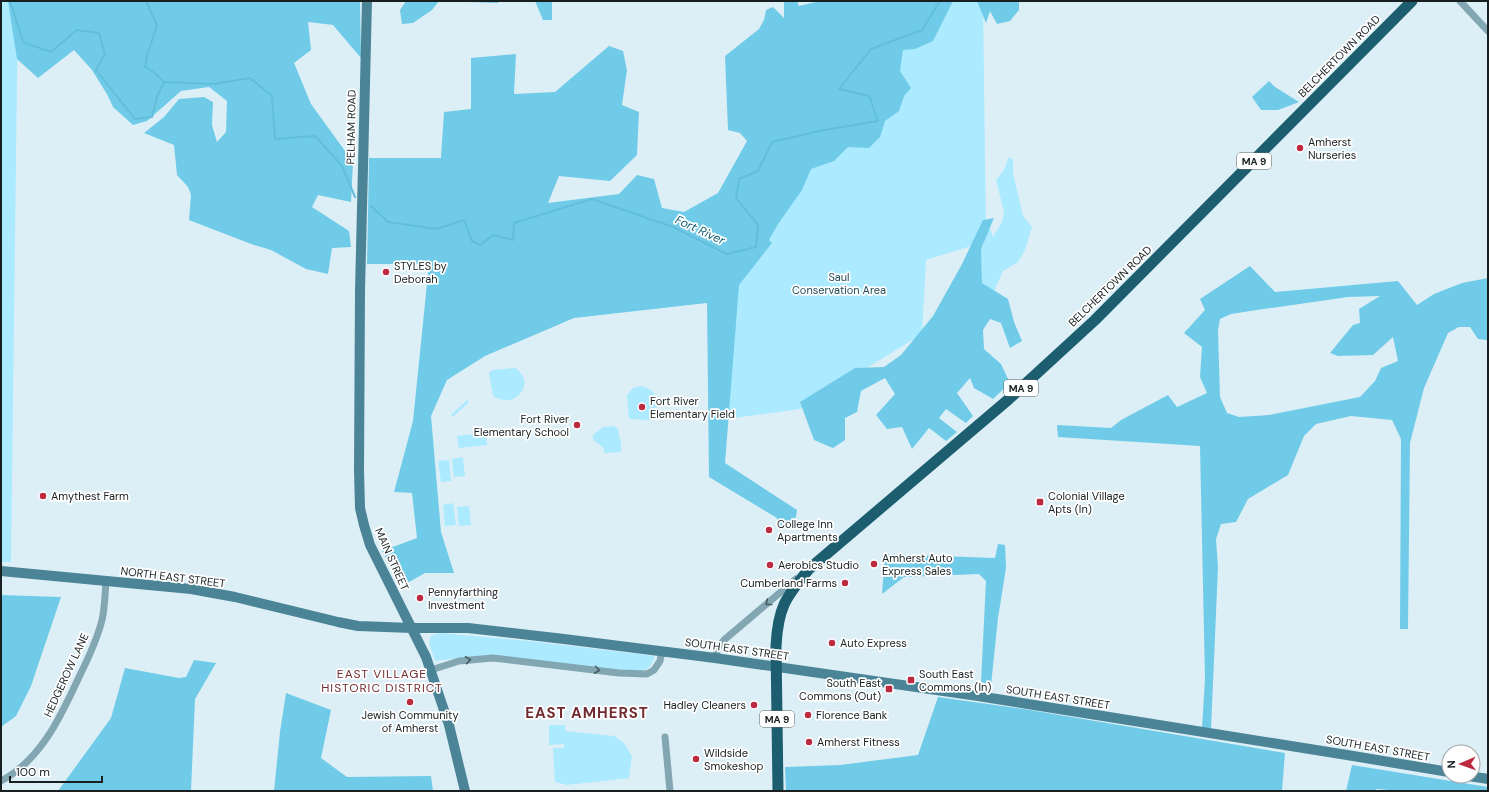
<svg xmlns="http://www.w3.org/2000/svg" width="1489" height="792" viewBox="0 0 1489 792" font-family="'DM Sans',sans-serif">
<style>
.green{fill:#abeaff}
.forest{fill:#70cbe8;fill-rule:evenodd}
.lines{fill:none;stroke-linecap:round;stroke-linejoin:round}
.stream{stroke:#62beda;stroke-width:2}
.minor{stroke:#82a6b2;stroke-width:7}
.secondary{stroke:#4b8496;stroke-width:10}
.trunk{stroke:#1c5e70;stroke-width:11}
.oneway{stroke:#485c62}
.poi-dot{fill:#bb2a3f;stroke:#fff;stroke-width:1.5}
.labels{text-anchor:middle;stroke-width:3.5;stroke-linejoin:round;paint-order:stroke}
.shield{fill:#fff;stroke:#5d6264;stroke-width:1}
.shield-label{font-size:10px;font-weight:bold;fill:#181f21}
.street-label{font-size:11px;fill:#181f21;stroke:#fff}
.poi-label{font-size:11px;fill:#181f21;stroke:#fff;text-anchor:start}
.park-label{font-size:11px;fill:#244d5a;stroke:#fff}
.water-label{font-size:12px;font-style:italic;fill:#115d71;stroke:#fff}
.neighbourhood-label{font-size:12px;letter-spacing:1px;fill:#722b30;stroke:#fff}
.district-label{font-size:15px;font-weight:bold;letter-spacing:1px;fill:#722b30;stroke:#fff}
</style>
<rect width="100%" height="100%" fill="#ddeff6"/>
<g class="green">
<path d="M1 1H18L11 562H1Z"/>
<path d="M947 1H983L986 235 990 228 993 237 1002 222 1004 212 996 180 1004 170 1009 157 1013 159V173L1023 216 1032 227 1025 250 1018 262 1003 271 994 291 982 283 981 249 984 242 926 260 922 334 800 409 719 420 722 309 803 179 868 85Z"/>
<path d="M515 368C518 370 520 372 522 375 529 385 520 398 509 400 503 401 498 398 493 396L489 373 492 370Z"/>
<path d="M641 386C659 390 663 406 650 420L629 419 627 395 633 388Z"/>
<path d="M467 400 469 402 453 417 451 415Z"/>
<path d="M613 426 618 429 621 444V452L604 453V448L593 440V435L603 427Z"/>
<path d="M486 433 487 445 459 448 457 436Z"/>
<path d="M463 457 465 476 454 477 452 459Z"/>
<path d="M449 460 451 481 441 482 438 461Z"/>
<path d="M453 503 456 525 445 526 443 505Z"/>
<path d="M469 506 471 525 459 526 457 507Z"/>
<path d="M440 633 528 641 655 656C651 667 648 670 637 672L467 657 435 661 429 643 431 636Z"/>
<path d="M549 725H565V731L614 736 624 743 632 756 629 778 567 785 555 782 553 748H564V744L549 745Z"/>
</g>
<g class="forest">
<path d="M8 1H360L361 58 333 25 308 22 311 50 294 63 311 104 353 162 351 202 318 195 312 207 349 231 351 247 332 248 328 274 306 269 271 250 251 244 189 220 191 195 188 187 177 175 174 145 144 133 164 117 179 99 204 97 213 102 212 125 217 142 226 132 227 101 209 87 181 91 147 121 133 125 113 107 108 96 92 70 74 50 38 78 17 59Z"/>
<path d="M406 1H498V3L439 1 432 10 413 23 402 24 400 10Z"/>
<path d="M535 1H552V20H543Z"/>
<path d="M784 1H797L799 6 820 1H953L933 41 915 49 903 50 900 71 911 88 904 96 899 111 885 121 880 137 869 148 848 147 834 161 811 169 802 190 778 224 769 240 772 243 739 285 725 463 797 510 794 528 779 529 777 518 709 477 707 303 574 318 485 356 447 380 431 416 441 532 454 573H425L402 586 382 551 417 538 412 493 394 492 413 421 429 264H367L369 158H441L444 112 471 109V58L516 54 514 94 555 92 609 46 623 51 627 70 622 105 639 112 637 155 610 181 559 176 548 203 619 194 637 175 654 179 662 208 684 212 718 193 747 141 740 133 728 130 725 56 759 29 764 20 766 10 773 7 784 18Z"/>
<path d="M977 1H1019V10L1010 21 997 24 990 11 986 23Z"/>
<path d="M1269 81 1275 87 1299 102 1278 110H1261L1252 97Z"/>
<path d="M994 218 981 249 982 283 1008 299 1014 322 1022 341 1010 348 1001 323 990 319 983 330 984 349 1001 364 1010 383 993 399 974 388 970 378 957 393 973 416 966 423 946 409 939 418 957 432 946 441 929 428 912 449 902 427 887 429 876 415 895 394 885 378 861 391 857 412 845 418V440L833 448 814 440 800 402 855 368 884 367 901 355 933 316 962 264 983 220Z"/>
<path d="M1250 266 1275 292 1398 281 1417 305 1434 294 1462 283 1488 278V340L1478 339 1470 327H1459L1448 333 1424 388 1410 443 1408 629H1400L1401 439 1392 420 1351 416 1316 424 1304 436 1288 475 1248 499 1236 522 1221 524 1216 539 1218 567 1211 729 1202 728 1205 679 1200 446 1058 437 1057 425 1111 428 1121 420 1168 395 1177 407 1207 393 1200 377 1202 347 1184 333 1205 310 1200 299ZM1380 296 1359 309 1360 323 1353 325 1330 353 1338 356 1373 355 1393 337 1398 361 1381 368 1375 381 1360 397 1269 415 1239 417 1227 413 1220 397 1218 330 1220 319 1231 314 1257 310 1348 297Z"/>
<path d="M998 544 1005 545 1006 568 998 618 991 685 981 682 986 581 979 574 904 577 882 594 885 554 995 558Z"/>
<path d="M1 595 61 597 31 686 16 716 1 727Z"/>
<path d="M194 660 216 663 195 699 191 791H58L111 718 125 668 179 678 186 677Z"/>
<path d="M286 693 331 710 321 758 347 777 431 776 433 791H274L280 732Z"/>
<path d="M938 697 1024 709 1285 753 1282 791H786L785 767 840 765 918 755Z"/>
<path d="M1352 765 1488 787V791H1402L1376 789 1375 791H1346Z"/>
</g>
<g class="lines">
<g class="stream">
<path d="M10 1 23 42 51 52 77 30 99 33 105 54 96 70 135 119 152 117 157 97 164 82"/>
<path d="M146 1 157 25 147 56 145 67 155 73 164 82"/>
<path d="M164 82 213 84 250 78 272 96 275 139 315 136 342 166 355 197"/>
<path d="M371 206 388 222 436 229 464 220 472 241 480 245 493 235 513 240 514 223 592 199 673 227 727 254 756 247 758 225 736 198 739 179 758 171 772 142 819 131 878 121 869 96 839 89 871 49 922 30 940 1"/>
</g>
<g class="minor">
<path d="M1460 1 1488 31"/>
<path d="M715 658 718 648 724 640 796 579"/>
<path d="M431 670 459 661 493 658 619 673 647 674 654 670 660 661 662 651"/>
<path d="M665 737 670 791"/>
<path d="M1 781C41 760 61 716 79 677 88 659 97 640 102 620 105 607 105 594 106 580"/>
</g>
<g class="secondary">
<path d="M367 1 360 291 359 470 360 508 364 525 370 545 426 657 449 725 465 791"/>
<path d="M1 571 191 589 235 597 338 622 358 626 412 628H468L564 639 715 658 978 696 1347 755 1449 772"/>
<path d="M1469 776 1488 779"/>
</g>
<path class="trunk" d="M778 791 776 646C778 608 785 598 809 569L1009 399 1095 320 1412 1"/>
</g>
<defs><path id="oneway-chevron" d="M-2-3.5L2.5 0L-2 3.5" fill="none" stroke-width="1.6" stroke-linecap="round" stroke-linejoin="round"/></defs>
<g class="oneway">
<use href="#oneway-chevron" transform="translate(768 603) rotate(141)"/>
<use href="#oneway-chevron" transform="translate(468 660) rotate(-8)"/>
<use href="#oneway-chevron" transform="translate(597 670) rotate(7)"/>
</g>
<g class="poi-dot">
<circle cx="1300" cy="148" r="4"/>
<circle cx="386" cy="272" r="4"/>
<circle cx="642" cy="407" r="4"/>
<circle cx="577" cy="425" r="4"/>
<circle cx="43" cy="496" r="4"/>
<rect x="1036" y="498" width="8" height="8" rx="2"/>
<circle cx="769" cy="530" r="4"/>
<circle cx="874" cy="564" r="4"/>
<circle cx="770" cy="565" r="4"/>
<circle cx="845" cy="583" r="4"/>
<circle cx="420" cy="598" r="4"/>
<circle cx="832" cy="643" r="4"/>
<rect x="907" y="676" width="8" height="8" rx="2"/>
<rect x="885" y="685" width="8" height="8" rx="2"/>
<circle cx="410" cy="702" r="4"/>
<circle cx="754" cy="705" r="4"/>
<circle cx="808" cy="715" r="4"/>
<circle cx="809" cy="742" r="4"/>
<circle cx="696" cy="759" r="4"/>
</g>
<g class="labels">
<g class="shield">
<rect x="1237" y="153" width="34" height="16" rx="3"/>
<rect x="1004" y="380" width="34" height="16" rx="3"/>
<rect x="760" y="711" width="34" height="16" rx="3"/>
</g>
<g class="shield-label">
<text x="1254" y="165">MA 9</text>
<text x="1021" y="392">MA 9</text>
<text x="777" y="723">MA 9</text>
</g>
<g class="street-label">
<text transform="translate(1339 56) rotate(-45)" y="4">BELCHERTOWN ROAD</text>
<text transform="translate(351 127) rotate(-89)" y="4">PELHAM ROAD</text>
<text transform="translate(1110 286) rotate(-44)" y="4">BELCHERTOWN ROAD</text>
<text transform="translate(392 559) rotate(66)" y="4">MAIN STREET</text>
<text transform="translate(173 577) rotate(7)" y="4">NORTH EAST STREET</text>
<text transform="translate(737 649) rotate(8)" y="4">SOUTH EAST STREET</text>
<text transform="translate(66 675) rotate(-65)" y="4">HEDGEROW LANE</text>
<text transform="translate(1058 697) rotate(9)" y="4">SOUTH EAST STREET</text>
<text transform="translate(1378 748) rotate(10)" y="4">SOUTH EAST STREET</text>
</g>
<g class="poi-label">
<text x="1308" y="146">Amherst<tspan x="1308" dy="13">Nurseries</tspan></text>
<text x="394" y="270">STYLES by<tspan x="394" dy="13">Deborah</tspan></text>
<text x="650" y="405">Fort River<tspan x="650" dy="13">Elementary Field</tspan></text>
<text x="569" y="423" text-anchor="end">Fort River<tspan x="569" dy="13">Elementary School</tspan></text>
<text x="51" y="500">Amythest Farm</text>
<text x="1048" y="500">Colonial Village<tspan x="1048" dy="13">Apts (In)</tspan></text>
<text x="777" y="528">College Inn<tspan x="777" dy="13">Apartments</tspan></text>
<text x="882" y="562">Amherst Auto<tspan x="882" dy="13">Express Sales</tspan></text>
<text x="778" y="569">Aerobics Studio</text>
<text x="837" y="587" text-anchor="end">Cumberland Farms</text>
<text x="428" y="596">Pennyfarthing<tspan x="428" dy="13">Investment</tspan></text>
<text x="840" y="647">Auto Express</text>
<text x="919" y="678">South East<tspan x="919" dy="13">Commons (In)</tspan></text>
<text x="881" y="687" text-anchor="end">South East<tspan x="881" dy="13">Commons (Out)</tspan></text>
<text x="746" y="709" text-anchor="end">Hadley Cleaners</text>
<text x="410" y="719" text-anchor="middle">Jewish Community<tspan x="410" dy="13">of Amherst</tspan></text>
<text x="816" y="719">Florence Bank</text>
<text x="817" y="746">Amherst Fitness</text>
<text x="704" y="757">Wildside<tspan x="704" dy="13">Smokeshop</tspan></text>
</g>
<g class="park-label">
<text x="839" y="281">Saul<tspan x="839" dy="13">Conservation Area</tspan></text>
</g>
<g class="water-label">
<text transform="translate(700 230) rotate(25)" y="4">Fort River</text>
</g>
<g class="neighbourhood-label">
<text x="382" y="678">EAST VILLAGE<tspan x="382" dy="14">HISTORIC DISTRICT</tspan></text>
</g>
<g class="district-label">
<text x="587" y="718">EAST AMHERST</text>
</g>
</g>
<rect width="1489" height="792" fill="none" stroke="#181f21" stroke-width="4"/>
<g transform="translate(1461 764) rotate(268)"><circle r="19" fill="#ffffff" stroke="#a3a5a6"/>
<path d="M0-3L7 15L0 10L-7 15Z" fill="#bb2a3f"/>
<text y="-6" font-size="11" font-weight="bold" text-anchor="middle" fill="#181f21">N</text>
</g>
<path d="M10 776v6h92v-6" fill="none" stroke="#181f21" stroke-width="2"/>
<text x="16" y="776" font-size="12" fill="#181f21" stroke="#ffffff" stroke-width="3" paint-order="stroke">100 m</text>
</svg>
